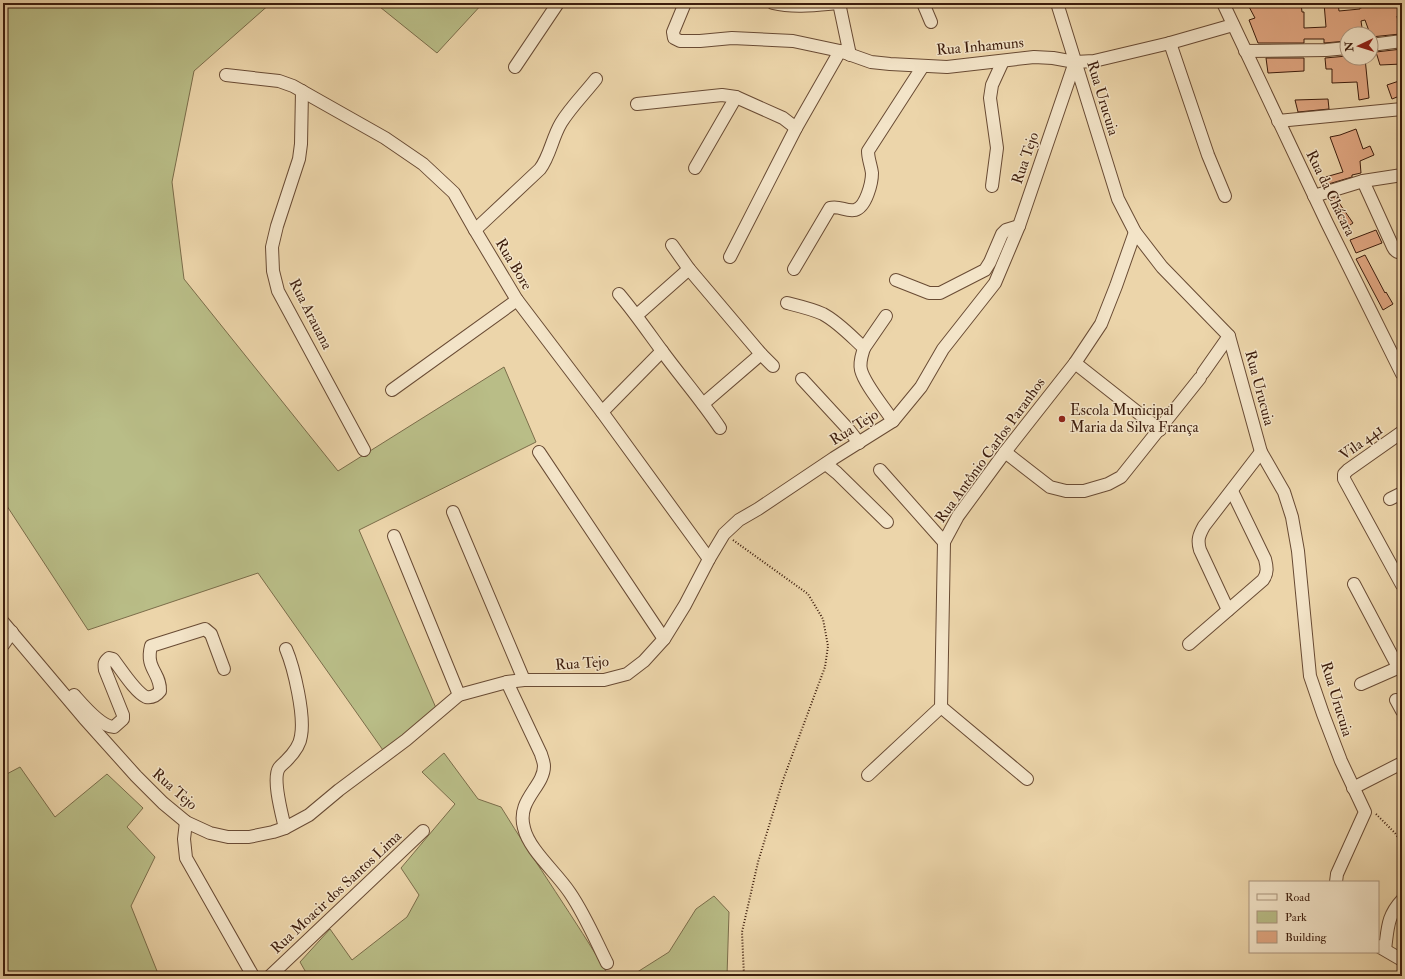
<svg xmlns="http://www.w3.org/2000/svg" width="1405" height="979" viewBox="0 0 1405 979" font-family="'IM FELL Double Pica',serif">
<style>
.green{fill:#b9bd87;stroke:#7b6d4a}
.building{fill:#e0a681;stroke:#3d1d0d}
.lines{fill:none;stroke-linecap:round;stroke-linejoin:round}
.minor-casing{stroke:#694b34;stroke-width:14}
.path{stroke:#3d1d0d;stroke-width:2;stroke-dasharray:1 2;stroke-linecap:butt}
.minor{stroke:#f3e4c8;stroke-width:12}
.poi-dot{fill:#8f2418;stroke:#f3e4c8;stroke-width:1.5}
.labels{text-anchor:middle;stroke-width:3;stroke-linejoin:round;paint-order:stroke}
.street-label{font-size:15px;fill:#3d1d0d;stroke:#f3e4c8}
.poi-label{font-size:15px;fill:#3d1d0d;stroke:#f3e4c8;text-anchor:start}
</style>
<rect width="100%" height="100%" fill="#ecd5aa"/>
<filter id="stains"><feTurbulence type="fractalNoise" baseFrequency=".005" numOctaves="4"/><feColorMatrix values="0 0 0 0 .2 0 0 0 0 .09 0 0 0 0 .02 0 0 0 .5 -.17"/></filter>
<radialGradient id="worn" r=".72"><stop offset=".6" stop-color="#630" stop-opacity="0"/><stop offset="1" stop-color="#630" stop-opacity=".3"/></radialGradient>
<g class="green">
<path d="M3 3H271L194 71 172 182 184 279 338 471 504 367 536 442 359 530 436 708 385 753 258 573 88 630 3 500Z"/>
<path d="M375 3H483L437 53Z"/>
<path d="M444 753 478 799 501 807C536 864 575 919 609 976H308L300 962 330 929 352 960 407 917 419 895 401 868 455 804 422 772Z"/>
<path d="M20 767 55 817 107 774 143 808 127 827 155 857 131 906 159 976H3V776Z"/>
<path d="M714 896 729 912 727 976H631L669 952 696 909Z"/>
</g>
<g class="building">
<path d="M1247 3H1301L1302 12H1304V28L1326 27 1324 3H1338L1339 11 1360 9V8L1384 3H1402V16H1397L1400 34 1371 37V34H1370L1365 20 1361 21 1363 34H1347V41L1324 43V39H1304V43H1258L1249 20 1255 18Z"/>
<path d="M1402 49V64L1380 65 1376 52Z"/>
<path d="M1347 56V58H1365L1369 98 1359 100 1357 82 1332 83V69H1326L1325 58Z"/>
<path d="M1266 58H1304V71L1268 73Z"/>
<path d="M1402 80V95L1392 99 1387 85Z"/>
<path d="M1328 99 1329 109 1298 112 1295 100Z"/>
<path d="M1356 129 1363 149 1370 146 1374 155 1360 161 1361 173 1352 175V177L1325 185 1322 178 1343 172 1330 137 1340 135Z"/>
<path d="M1335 197 1353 223 1344 229 1329 199Z"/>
<path d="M1376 230 1382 243 1356 253 1350 240Z"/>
<path d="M1365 255 1385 293 1386 292 1393 304 1383 310 1356 259Z"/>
</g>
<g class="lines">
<defs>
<g id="minor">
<path d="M685 3 673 32 674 38 680 41H700L732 38 793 41 840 51 871 62 890 64 947 67 1034 57 1053 58 1075 62 1094 61 1170 43 1233 25"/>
<path d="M773 3C794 8 816 5 838 3"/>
<path d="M839 3 850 55"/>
<path d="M923 3 931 22"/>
<path d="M1057 3 1118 199 1135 232 1162 267 1229 336 1261 452 1284 492 1292 517 1298 551 1310 676 1323 714 1341 761 1365 812 1337 874 1336 882"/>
<path d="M1223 3 1327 223 1402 374"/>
<path d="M1170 43 1208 155 1225 196"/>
<path d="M1371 45 1402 41"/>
<path d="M1245 51 1326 50 1347 48"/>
<path d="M515 67 558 3"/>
<path d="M226 75 279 81 293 86 385 138 423 164 454 193 475 230 517 300 602 412 709 559"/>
<path d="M302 91 301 144 299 159 277 226 272 247 273 271 278 291 364 450"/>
<path d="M637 104 722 95 736 97 783 118 796 128"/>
<path d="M1278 121 1402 109"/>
<path d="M695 168 736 97"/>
<path d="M1363 181 1393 247C1395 251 1397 253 1402 252"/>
<path d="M992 186 997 148 990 98 992 85 1003 61"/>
<path d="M1314 196 1363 181 1402 175"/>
<path d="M475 230 540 169C550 156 552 138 561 123 570 108 585 93 596 79"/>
<path d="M672 245 689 269"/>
<path d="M730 257 796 128 840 51"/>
<path d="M794 269 830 208C839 205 846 212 855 210 866 207 872 183 872 173 871 165 868 159 868 151L923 66"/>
<path d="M896 280 929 293H940L985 270 990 262 1002 234 1006 230 1019 226"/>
<path d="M619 294C635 313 648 332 662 351 681 377 702 401 720 428"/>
<path d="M787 303C799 306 812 309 823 314 838 322 851 336 864 348 862 355 859 362 861 370 865 385 884 407 893 421"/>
<path d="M637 315 689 269 761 354 773 366"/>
<path d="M864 348 886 316"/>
<path d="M1075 363 1160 430"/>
<path d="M1203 373 1229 336"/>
<path d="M802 379 849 430 859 443"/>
<path d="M392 390 517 300"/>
<path d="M703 404 761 354"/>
<path d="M602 412 662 351"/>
<path d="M1402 432 1348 470 1344 474V479L1402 585"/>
<path d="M539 452 664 639"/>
<path d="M1005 452 1050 487 1066 491H1084L1108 484 1121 477 1200 378"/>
<path d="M826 464 837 473 887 522"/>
<path d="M880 470 944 542"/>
<path d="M1390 499 1402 493"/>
<path d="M453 512 524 680"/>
<path d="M394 536 459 695"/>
<path d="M1354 584 1398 667"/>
<path d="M1228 610 1200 550C1197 540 1199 535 1204 526L1261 452"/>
<path d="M3 622 84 718 136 776 163 803 186 822 210 833 228 837H249L273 832 285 828 309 815 339 790 406 740 459 695 507 682 524 680H604L627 674 644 661 664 639 685 605 709 559 724 534 739 520 758 509 834 458 893 421 921 387 943 349 995 283 1019 226 1075 62"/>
<path d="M1189 644 1263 580C1268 573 1267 567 1265 559L1232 491"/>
<path d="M3 645 12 632"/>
<path d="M507 682 541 754C542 758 544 762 544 766 544 787 516 800 524 828 529 850 557 873 570 893 585 915 595 939 607 963"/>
<path d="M1361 684 1402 666"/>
<path d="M74 695C82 704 101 727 114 727L123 719V715L105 670C104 664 104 662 109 658L113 659C121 669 135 692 146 697 152 698 157 695 160 691 161 673 145 669 151 646L205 629 211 634 224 669"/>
<path d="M1396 700 1402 711"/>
<path d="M941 707 944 542 958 516 1005 452 1075 363 1101 324 1116 286 1135 232"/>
<path d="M941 707 1027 779"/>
<path d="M868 775 941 707"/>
<path d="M1353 788 1402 763"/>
<path d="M186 822 184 839 186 858 253 976"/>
<path d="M285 828C282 815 272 779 279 768 281 765 284 763 286 761 293 754 300 746 301 736 305 715 294 668 286 649"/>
<path d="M1378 946 1402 960"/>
<path d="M1385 949C1388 928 1387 916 1402 900"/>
<path d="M270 976 423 831"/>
</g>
</defs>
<use href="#minor" class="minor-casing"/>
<g class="path">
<path d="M733 540 808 594 823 619 828 646 825 667 783 780 758 862 742 932 744 976"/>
<path d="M1376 814 1395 833 1402 843"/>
</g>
<use href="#minor" class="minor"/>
</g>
<circle class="poi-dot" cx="1062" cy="419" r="4"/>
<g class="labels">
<g class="street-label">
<text transform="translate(980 46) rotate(-5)" y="5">Rua Inhamuns</text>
<text transform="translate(1103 98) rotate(73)" y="5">Rua Urucuia</text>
<text transform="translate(1025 158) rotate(-71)" y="5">Rua Tejo</text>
<text transform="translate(1331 193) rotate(64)" y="5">Rua da Chácara</text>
<text transform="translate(514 264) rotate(59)" y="5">Rua Bore</text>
<text transform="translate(311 314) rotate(63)" y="5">Rua Arauana</text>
<text transform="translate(1260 388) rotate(75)" y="5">Rua Urucuia</text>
<text transform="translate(854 427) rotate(-32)" y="5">Rua Tejo</text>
<text transform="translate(1361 442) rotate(-36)" y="5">Vila 441</text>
<text transform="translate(990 450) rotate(-54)" y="5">Rua Antônio Carlos Paranhos</text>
<text transform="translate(582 663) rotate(-4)" y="5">Rua Tejo</text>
<text transform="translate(1337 699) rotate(73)" y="5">Rua Urucuia</text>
<text transform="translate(175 789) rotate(41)" y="5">Rua Tejo</text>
<text transform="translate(336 892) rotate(-43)" y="5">Rua Moacir dos Santos Lima</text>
</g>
<g class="poi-label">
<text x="1070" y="415">Escola Municipal<tspan x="1070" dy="17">Maria da Silva França</tspan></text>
</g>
</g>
<rect width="1405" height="979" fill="none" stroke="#ecd5aa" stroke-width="16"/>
<rect x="4" y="4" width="1397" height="971" fill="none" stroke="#3d1d0d" stroke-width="2"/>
<rect x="8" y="8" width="1389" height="963" fill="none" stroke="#3d1d0d"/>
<rect x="1249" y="881" width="130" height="72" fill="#f3e4c8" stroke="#aa947d"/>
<rect x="1257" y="894" width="20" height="6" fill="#f3e4c8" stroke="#aa947d"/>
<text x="1285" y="901" font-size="12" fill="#3d1d0d">Road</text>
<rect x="1257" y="911" width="20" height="12" fill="#b9bd87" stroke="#aa947d"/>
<text x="1285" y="921" font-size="12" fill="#3d1d0d">Park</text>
<rect x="1257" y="931" width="20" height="12" fill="#e0a681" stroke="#aa947d"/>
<text x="1285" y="941" font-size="12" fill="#3d1d0d">Building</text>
<g transform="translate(1359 46) rotate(266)"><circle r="19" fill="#f3e4c8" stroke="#aa947d"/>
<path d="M0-3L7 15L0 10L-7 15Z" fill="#8f2418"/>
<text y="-6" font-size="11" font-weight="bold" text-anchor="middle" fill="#3d1d0d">N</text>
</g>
<rect width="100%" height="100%" filter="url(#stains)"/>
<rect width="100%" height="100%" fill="url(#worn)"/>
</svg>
